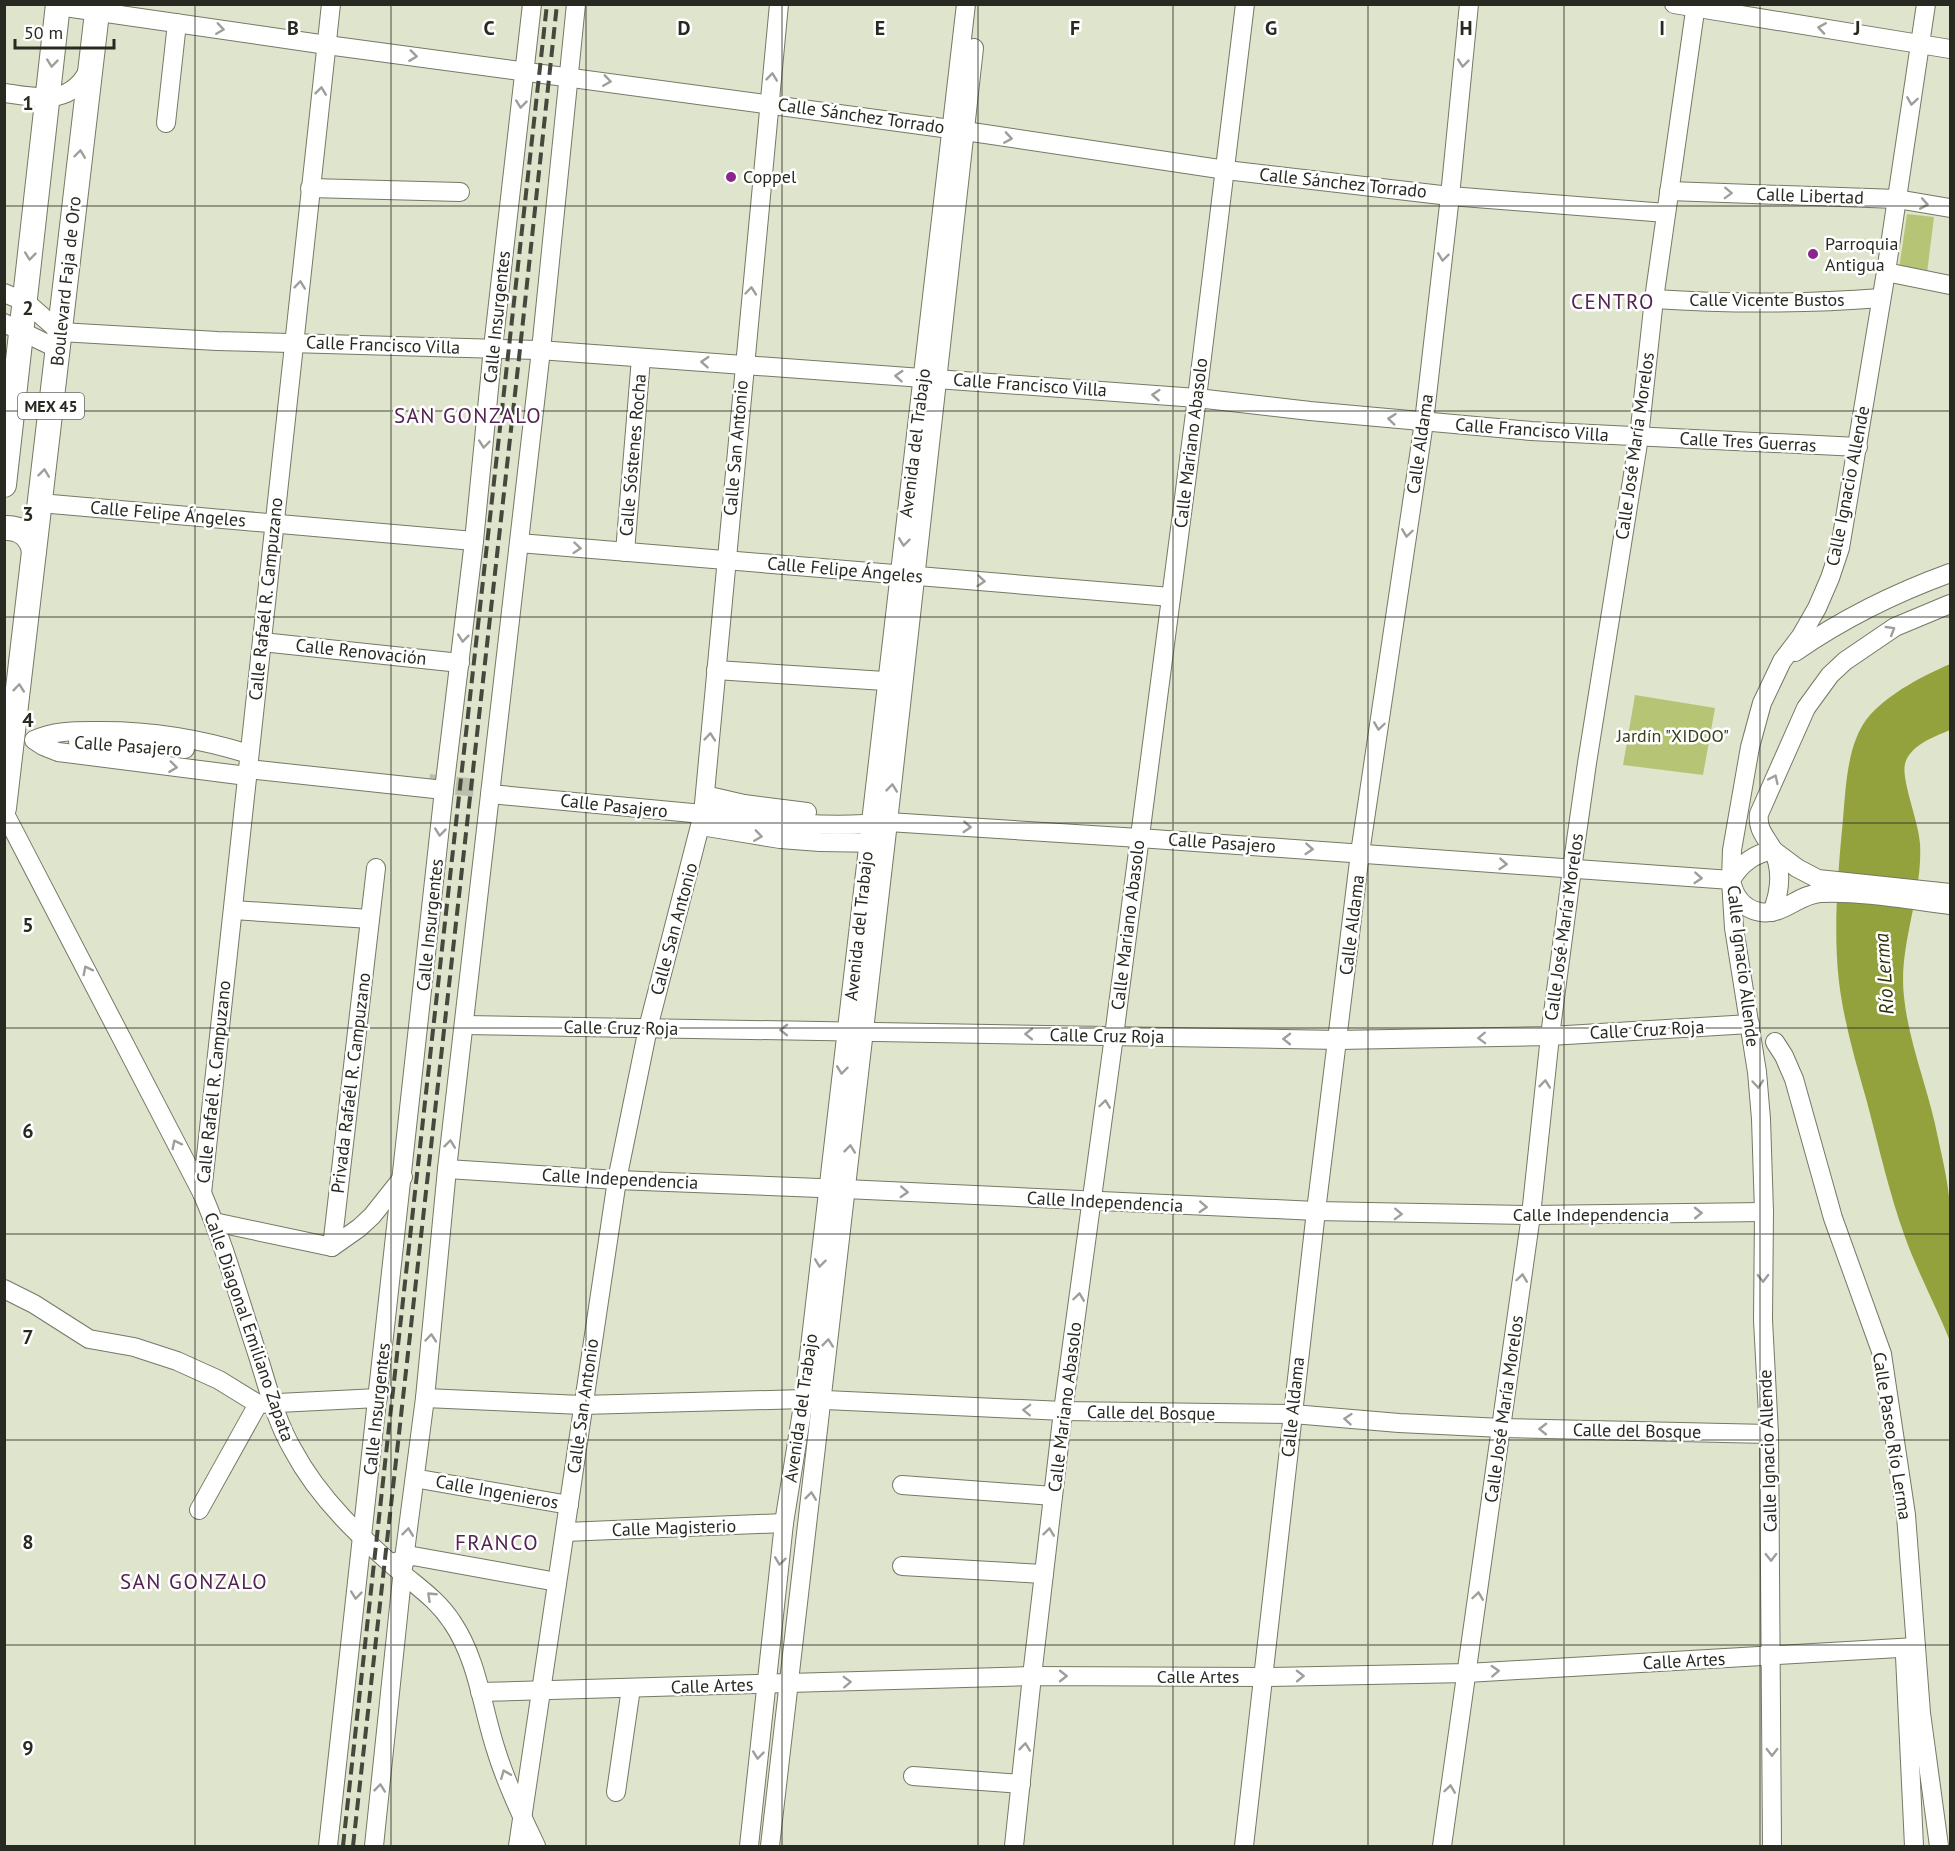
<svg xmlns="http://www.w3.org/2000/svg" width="1955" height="1851" viewBox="0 0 1955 1851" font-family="'PT Sans',sans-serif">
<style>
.green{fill:#b6c575}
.water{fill:#93a23c}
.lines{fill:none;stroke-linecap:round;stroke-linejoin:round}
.minor-tunnel{stroke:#babfab;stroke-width:18;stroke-dasharray:18 9;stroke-linecap:butt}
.minor-casing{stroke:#757964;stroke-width:20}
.major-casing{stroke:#757964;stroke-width:26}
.minor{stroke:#fff;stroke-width:18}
.major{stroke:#fff;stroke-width:24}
.rail{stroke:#45483c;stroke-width:4;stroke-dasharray:12 6;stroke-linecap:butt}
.oneway{stroke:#9e9f9b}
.grid{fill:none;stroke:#282a21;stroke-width:1.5;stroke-opacity:0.55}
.poi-dot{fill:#8b268c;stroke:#fff;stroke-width:2}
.labels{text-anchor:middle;stroke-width:5;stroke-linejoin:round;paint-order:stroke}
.shield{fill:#fff;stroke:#686a64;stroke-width:1.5}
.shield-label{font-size:16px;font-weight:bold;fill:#282a21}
.street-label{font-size:18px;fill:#282a21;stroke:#fff}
.poi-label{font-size:18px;fill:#282a21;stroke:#fff;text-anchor:start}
.park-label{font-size:18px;fill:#394016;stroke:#fff}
.water-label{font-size:20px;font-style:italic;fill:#2a3004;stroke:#fff}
.quarter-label{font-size:21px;letter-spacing:1.5px;fill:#532253;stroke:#fff}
.grid-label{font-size:20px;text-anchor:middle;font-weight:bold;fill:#282a21;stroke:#fff;stroke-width:5;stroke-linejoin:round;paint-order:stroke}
</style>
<rect width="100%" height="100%" fill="#dfe4cd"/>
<g class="green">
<path d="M1907 214 1934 217 1927 273 1899 269Z"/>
<path d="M1635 695 1715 708 1703 775 1623 765Z"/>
</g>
<path class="water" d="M1950 664V730C1934 737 1910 745 1905 764 1901 780 1919 822 1920 844 1923 895 1898 945 1904 997 1909 1045 1929 1090 1938 1138 1943 1161 1949 1186 1950 1209 1953 1253 1950 1298 1950 1341 1936 1306 1918 1273 1905 1237 1889 1193 1879 1147 1867 1102 1856 1063 1844 1023 1839 982 1833 929 1838 872 1843 819 1846 786 1847 741 1870 715 1891 692 1923 676 1950 664Z"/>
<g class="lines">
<path class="minor-tunnel" d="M429 783 506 791"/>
<defs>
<g id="minor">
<path d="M1674 4 1950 49"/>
<path d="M58 6 327 45 965 131 1226 170 1450 196 1666 213"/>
<path d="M4 93C38 97 71 107 89 69"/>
<path d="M166 123 177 23"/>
<path d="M310 188 460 192"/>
<path d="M1669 191 1897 199 1950 208"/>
<path d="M1886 272 1950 285"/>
<path d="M4 293 26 302 60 332 217 341 539 350 1197 398 1310 411 1531 431 1858 447"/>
<path d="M1654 299C1730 304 1805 304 1881 298"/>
<path d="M4 323 58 349"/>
<path d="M40 503 474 541"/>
<path d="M519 543 1171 597"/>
<path d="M625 552 641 358"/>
<path d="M262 642 460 663"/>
<path d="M1795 652C1844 618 1895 593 1950 573"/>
<path d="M716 670 900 682"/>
<path d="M78 742 152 745 185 749"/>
<path d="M248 769 444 790"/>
<path d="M247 776 58 752 43 746 34 740C53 731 73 731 93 731 147 730 198 738 249 754"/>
<path d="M490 794 703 814"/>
<path d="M705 795 744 804 807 812"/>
<path d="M4 812 202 1193C225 1246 240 1302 258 1356 268 1388 276 1421 293 1450 319 1499 362 1539 404 1575 422 1590 439 1602 452 1622 478 1660 482 1708 496 1750 506 1783 521 1815 536 1846"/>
<path d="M715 813C771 822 831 829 888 822L1139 838 1731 880"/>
<path d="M701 826 780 839 820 842 881 843"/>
<path d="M1950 893 1818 879 1797 868 1773 850C1754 854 1741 863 1731 880 1734 896 1743 909 1760 912 1783 916 1798 894 1821 893 1861 891 1910 900 1950 905"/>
<path d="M233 910 370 919"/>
<path d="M1772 912C1780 892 1783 869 1772 848 1765 836 1757 829 1759 814L1806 708 1830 675 1845 661 1895 627 1950 604"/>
<path d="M464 1025 1338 1040 1550 1036 1750 1024"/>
<path d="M1775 1042 1784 1056 1794 1079 1833 1218 1882 1354 1906 1515 1921 1713 1939 1846"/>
<path d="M447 1169 617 1180 845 1189 1316 1211 1531 1215 1764 1212"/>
<path d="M202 1193 331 4"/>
<path d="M214 1222 332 1247 359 1228 372 1216 403 1177"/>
<path d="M332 1247 376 868"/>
<path d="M4 1289 34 1304 89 1339 134 1347 177 1361 219 1380 258 1404 378 1398"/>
<path d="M425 1398 582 1405 804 1399 1063 1411 1293 1414 1399 1423 1502 1428 1769 1434"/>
<path d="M425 1480 569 1505"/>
<path d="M902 1485 1053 1496"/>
<path d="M199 1510 258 1404"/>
<path d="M565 1532 784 1523"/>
<path d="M396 1562 413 1556 557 1582"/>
<path d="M902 1566 1044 1574"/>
<path d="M1905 1656 1914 1846"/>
<path d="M480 1692 1032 1676 1264 1677 1467 1673 1916 1647"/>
<path d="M913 1776 1021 1784"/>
<path d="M616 1792 631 1688"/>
<path d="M328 1846 444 790 474 541 493 348 532 4"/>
<path d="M374 1846 404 1559 425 1398 447 1169 541 350 576 4"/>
<path d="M518 1846 617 1180 648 1028 703 814 779 4"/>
<path d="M749 1846 784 1523 804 1399 966 4"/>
<path d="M770 1846 888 822 974 48"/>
<path d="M1014 1846 1032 1676 1063 1411 1114 1036 1197 398 1245 4"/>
<path d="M1244 1846 1316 1211 1360 853 1424 422 1450 196 1469 4"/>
<path d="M1442 1846 1531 1215 1550 1036 1572 869 1587 763 1639 437 1654 299 1696 4"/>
<path d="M1772 1846 1769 1434 1763 1320 1764 1212 1761 1119 1757 1072 1734 928 1731 880 1732 850 1750 747 1762 703 1782 661 1801 636 1817 608 1830 578 1840 548 1886 272 1926 4"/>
</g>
<g id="major">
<path d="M4 485 58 4"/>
<path d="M4 528C21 527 31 536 34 551"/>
<path d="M4 808 98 4"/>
</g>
</defs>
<use href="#minor" class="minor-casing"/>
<use href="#major" class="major-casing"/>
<use href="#minor" class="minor"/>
<use href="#major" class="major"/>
<g class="rail">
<path d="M343 1846C410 1232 479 619 547 4"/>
<path d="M353 1846 520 349 557 4"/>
</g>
</g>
<defs><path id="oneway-chevron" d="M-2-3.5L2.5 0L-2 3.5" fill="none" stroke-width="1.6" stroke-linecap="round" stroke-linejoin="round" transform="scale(1.5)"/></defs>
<g class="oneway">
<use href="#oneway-chevron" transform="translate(1822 28) rotate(-171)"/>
<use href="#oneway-chevron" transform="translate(220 29) rotate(8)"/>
<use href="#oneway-chevron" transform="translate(413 56) rotate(7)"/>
<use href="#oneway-chevron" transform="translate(52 63) rotate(96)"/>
<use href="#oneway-chevron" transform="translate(1463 63) rotate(96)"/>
<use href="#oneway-chevron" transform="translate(772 77) rotate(-84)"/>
<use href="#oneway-chevron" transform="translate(607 81) rotate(8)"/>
<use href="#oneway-chevron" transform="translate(321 91) rotate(-83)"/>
<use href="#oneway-chevron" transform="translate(1912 101) rotate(99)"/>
<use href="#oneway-chevron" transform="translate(521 104) rotate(96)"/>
<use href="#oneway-chevron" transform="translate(1008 138) rotate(9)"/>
<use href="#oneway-chevron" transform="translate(80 154) rotate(-83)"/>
<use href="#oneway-chevron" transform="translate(1728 193) rotate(2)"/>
<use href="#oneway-chevron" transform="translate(1924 204) rotate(10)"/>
<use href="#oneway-chevron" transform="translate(30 256) rotate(96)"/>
<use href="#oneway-chevron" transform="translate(1443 257) rotate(97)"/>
<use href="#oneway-chevron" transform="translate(300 285) rotate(-84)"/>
<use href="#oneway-chevron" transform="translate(751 291) rotate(-85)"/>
<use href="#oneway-chevron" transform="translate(705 362) rotate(-176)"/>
<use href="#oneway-chevron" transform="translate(899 376) rotate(-176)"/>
<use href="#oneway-chevron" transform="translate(1156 395) rotate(-176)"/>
<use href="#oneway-chevron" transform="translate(1392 419) rotate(-174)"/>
<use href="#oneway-chevron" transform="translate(484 444) rotate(96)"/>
<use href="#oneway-chevron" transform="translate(44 473) rotate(-83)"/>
<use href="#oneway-chevron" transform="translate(1407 533) rotate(98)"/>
<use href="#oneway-chevron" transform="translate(904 542) rotate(97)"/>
<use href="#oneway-chevron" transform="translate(577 548) rotate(5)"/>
<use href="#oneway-chevron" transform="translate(981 581) rotate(5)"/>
<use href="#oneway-chevron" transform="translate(1891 630) rotate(-31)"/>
<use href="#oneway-chevron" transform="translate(463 638) rotate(96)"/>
<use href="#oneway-chevron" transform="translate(19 688) rotate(-84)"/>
<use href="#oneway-chevron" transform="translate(1379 726) rotate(98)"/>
<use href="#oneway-chevron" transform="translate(710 737) rotate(-85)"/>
<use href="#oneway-chevron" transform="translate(173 767) rotate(7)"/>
<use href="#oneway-chevron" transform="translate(1774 779) rotate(-65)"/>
<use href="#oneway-chevron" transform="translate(892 788) rotate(-84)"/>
<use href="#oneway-chevron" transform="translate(967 827) rotate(4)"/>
<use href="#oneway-chevron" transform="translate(440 832) rotate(96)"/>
<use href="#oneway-chevron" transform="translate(758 836) rotate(8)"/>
<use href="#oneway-chevron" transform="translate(1309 849) rotate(4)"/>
<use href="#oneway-chevron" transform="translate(1503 864) rotate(4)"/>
<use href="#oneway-chevron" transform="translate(1698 878) rotate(4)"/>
<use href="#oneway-chevron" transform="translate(87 970) rotate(-117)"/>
<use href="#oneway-chevron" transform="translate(784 1030) rotate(-179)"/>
<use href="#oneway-chevron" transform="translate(1029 1034) rotate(-179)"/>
<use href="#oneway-chevron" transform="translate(1482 1038) rotate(178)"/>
<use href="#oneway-chevron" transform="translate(1287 1039) rotate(-179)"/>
<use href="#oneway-chevron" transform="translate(842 1070) rotate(97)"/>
<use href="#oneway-chevron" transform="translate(1545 1084) rotate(-84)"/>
<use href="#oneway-chevron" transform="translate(1758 1084) rotate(85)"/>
<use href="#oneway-chevron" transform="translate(1105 1104) rotate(-82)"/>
<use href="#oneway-chevron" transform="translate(176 1144) rotate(-117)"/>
<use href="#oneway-chevron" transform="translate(450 1144) rotate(-83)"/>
<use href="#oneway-chevron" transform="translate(850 1149) rotate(-84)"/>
<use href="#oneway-chevron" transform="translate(904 1192) rotate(3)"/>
<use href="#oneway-chevron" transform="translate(1203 1207) rotate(3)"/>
<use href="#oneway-chevron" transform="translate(1698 1213) rotate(-1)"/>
<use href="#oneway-chevron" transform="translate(1398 1214) rotate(2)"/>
<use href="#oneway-chevron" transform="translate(820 1263) rotate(97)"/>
<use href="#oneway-chevron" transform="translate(1522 1278) rotate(-82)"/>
<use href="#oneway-chevron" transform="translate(1763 1278) rotate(89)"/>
<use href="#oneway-chevron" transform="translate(1079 1297) rotate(-82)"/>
<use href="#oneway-chevron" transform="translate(431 1338) rotate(-85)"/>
<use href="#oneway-chevron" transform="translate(828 1343) rotate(-84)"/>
<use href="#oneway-chevron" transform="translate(1027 1410) rotate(-178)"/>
<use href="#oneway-chevron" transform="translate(1348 1419) rotate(-175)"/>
<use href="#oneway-chevron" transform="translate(1543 1429) rotate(-179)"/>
<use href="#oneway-chevron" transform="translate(811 1496) rotate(-83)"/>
<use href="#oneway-chevron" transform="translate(408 1532) rotate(-83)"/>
<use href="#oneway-chevron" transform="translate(1049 1532) rotate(-83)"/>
<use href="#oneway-chevron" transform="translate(1771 1557) rotate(89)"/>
<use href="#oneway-chevron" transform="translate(780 1561) rotate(97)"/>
<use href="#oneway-chevron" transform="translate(356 1595) rotate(96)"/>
<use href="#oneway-chevron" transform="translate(431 1596) rotate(-137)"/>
<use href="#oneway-chevron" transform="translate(1478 1596) rotate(-82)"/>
<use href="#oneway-chevron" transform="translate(1495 1671) rotate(-3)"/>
<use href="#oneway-chevron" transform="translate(1063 1676)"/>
<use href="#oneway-chevron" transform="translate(1300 1676) rotate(-1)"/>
<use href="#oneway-chevron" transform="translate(847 1682) rotate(-2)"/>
<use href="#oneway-chevron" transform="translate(1025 1747) rotate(-84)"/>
<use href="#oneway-chevron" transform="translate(1772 1752) rotate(90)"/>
<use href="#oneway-chevron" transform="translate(758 1755) rotate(96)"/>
<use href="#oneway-chevron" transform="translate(505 1774) rotate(-112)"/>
<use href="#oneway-chevron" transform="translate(380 1788) rotate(-84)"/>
<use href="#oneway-chevron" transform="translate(1450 1789) rotate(-82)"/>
</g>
<path class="grid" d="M195 4V1846M391 4V1846M586 4V1846M782 4V1846M978 4V1846M1173 4V1846M1368 4V1846M1564 4V1846M1760 4V1846M4 206H1950M4 411H1950M4 617H1950M4 823H1950M4 1028H1950M4 1234H1950M4 1440H1950M4 1645H1950"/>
<g class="poi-dot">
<circle cx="731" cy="177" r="6"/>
<circle cx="1813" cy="254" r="6"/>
</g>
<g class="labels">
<rect class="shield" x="18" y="393" width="66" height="26" rx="4.5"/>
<g class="shield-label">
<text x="51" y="412">MEX 45</text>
</g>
<g class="street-label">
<text transform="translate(861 116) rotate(8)" y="6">Calle Sánchez Torrado</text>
<text transform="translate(1343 183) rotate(6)" y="6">Calle Sánchez Torrado</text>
<text transform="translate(1810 196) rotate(2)" y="6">Calle Libertad</text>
<text transform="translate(66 281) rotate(-84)" y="6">Boulevard Faja de Oro</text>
<text x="1767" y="306">Calle Vicente Bustos</text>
<text transform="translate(497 317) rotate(-84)" y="6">Calle Insurgentes</text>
<text transform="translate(383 345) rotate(2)" y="6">Calle Francisco Villa</text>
<text transform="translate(1030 385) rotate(4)" y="6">Calle Francisco Villa</text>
<text transform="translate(1532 430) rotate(4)" y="6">Calle Francisco Villa</text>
<text transform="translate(1748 442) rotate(3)" y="6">Calle Tres Guerras</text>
<text transform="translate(915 443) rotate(-83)" y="6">Avenida del Trabajo</text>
<text transform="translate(1191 443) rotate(-83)" y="6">Calle Mariano Abasolo</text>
<text transform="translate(1420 444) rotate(-82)" y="6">Calle Aldama</text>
<text transform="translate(1635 446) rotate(-82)" y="6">Calle José María Morelos</text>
<text transform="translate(736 448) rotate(-85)" y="6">Calle San Antonio</text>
<text transform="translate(633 455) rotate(-85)" y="6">Calle Sóstenes Rocha</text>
<text transform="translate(1848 486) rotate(-79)" y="6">Calle Ignacio Allende</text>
<text transform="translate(168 514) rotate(5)" y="6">Calle Felipe Ángeles</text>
<text transform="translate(845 570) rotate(5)" y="6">Calle Felipe Ángeles</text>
<text transform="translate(266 599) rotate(-84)" y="6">Calle Rafaél R. Campuzano</text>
<text transform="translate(361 652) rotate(6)" y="6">Calle Renovación</text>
<text transform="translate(128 746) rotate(4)" y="6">Calle Pasajero</text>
<text transform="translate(614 806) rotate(6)" y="6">Calle Pasajero</text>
<text transform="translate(1222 843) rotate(4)" y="6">Calle Pasajero</text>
<text transform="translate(430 925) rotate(-84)" y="6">Calle Insurgentes</text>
<text transform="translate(1128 925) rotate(-83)" y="6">Calle Mariano Abasolo</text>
<text transform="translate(1352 925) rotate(-83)" y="6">Calle Aldama</text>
<text transform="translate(859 926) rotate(-84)" y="6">Avenida del Trabajo</text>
<text transform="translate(1564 927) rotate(-82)" y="6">Calle José María Morelos</text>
<text transform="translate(674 929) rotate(-75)" y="6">Calle San Antonio</text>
<text transform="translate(1743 966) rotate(83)" y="6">Calle Ignacio Allende</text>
<text transform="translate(621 1028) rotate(1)" y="6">Calle Cruz Roja</text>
<text transform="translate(1647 1030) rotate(-3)" y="6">Calle Cruz Roja</text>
<text transform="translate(1107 1036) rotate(1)" y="6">Calle Cruz Roja</text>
<text transform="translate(214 1082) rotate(-84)" y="6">Calle Rafaél R. Campuzano</text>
<text transform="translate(351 1083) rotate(-83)" y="6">Privada Rafaél R. Campuzano</text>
<text transform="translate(620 1179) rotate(3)" y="6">Calle Independencia</text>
<text transform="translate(1105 1202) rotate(3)" y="6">Calle Independencia</text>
<text x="1591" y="1221">Calle Independencia</text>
<text transform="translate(249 1327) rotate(71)" y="6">Calle Diagonal Emiliano Zapata</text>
<text transform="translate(583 1406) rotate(-82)" y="6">Calle San Antonio</text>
<text transform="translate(1065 1407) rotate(-83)" y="6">Calle Mariano Abasolo</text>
<text transform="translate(1293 1407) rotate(-84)" y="6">Calle Aldama</text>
<text transform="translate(801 1408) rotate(-82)" y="6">Avenida del Trabajo</text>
<text transform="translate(377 1409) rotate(-84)" y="6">Calle Insurgentes</text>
<text transform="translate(1504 1409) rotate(-82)" y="6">Calle José María Morelos</text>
<text transform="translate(1151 1413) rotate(1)" y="6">Calle del Bosque</text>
<text transform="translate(1637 1431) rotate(1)" y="6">Calle del Bosque</text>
<text transform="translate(1892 1436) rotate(81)" y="6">Calle Paseo Río Lerma</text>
<text transform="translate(1768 1451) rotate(-92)" y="6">Calle Ignacio Allende</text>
<text transform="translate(497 1492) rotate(10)" y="6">Calle Ingenieros</text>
<text transform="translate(674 1528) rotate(-2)" y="6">Calle Magisterio</text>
<text transform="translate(1684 1661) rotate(-3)" y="6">Calle Artes</text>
<text x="1198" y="1683">Calle Artes</text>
<text transform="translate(712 1686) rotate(-2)" y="6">Calle Artes</text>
</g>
<g class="poi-label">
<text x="743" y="183">Coppel</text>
<text x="1825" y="250">Parroquia<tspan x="1825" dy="21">Antigua</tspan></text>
</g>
<g class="park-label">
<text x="1673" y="742">Jardín "XIDOO"</text>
</g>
<g class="water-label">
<text transform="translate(1884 974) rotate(-94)" y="7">Río Lerma</text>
</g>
<g class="quarter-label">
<text x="1613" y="309">CENTRO</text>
<text x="468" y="423">SAN GONZALO</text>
<text x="497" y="1550">FRANCO</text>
<text x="194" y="1589">SAN GONZALO</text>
</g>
</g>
<g class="grid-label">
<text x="293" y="35">B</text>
<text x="489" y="35">C</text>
<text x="684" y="35">D</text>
<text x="880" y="35">E</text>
<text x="1075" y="35">F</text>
<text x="1271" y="35">G</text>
<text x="1466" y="35">H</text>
<text x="1662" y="35">I</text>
<text x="1857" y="35">J</text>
<text x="28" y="110">1</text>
<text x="28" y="315">2</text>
<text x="28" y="521">3</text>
<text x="28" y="727">4</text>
<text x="28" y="932">5</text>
<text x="28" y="1138">6</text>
<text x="28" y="1344">7</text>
<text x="28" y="1549">8</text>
<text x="28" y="1755">9</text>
</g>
<rect width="1955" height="1851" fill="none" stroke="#282a21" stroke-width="12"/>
<path d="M15 39v9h99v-9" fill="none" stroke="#282a21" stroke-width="3"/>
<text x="24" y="39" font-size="18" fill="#282a21" stroke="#ffffff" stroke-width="4.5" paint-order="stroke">50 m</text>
</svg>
